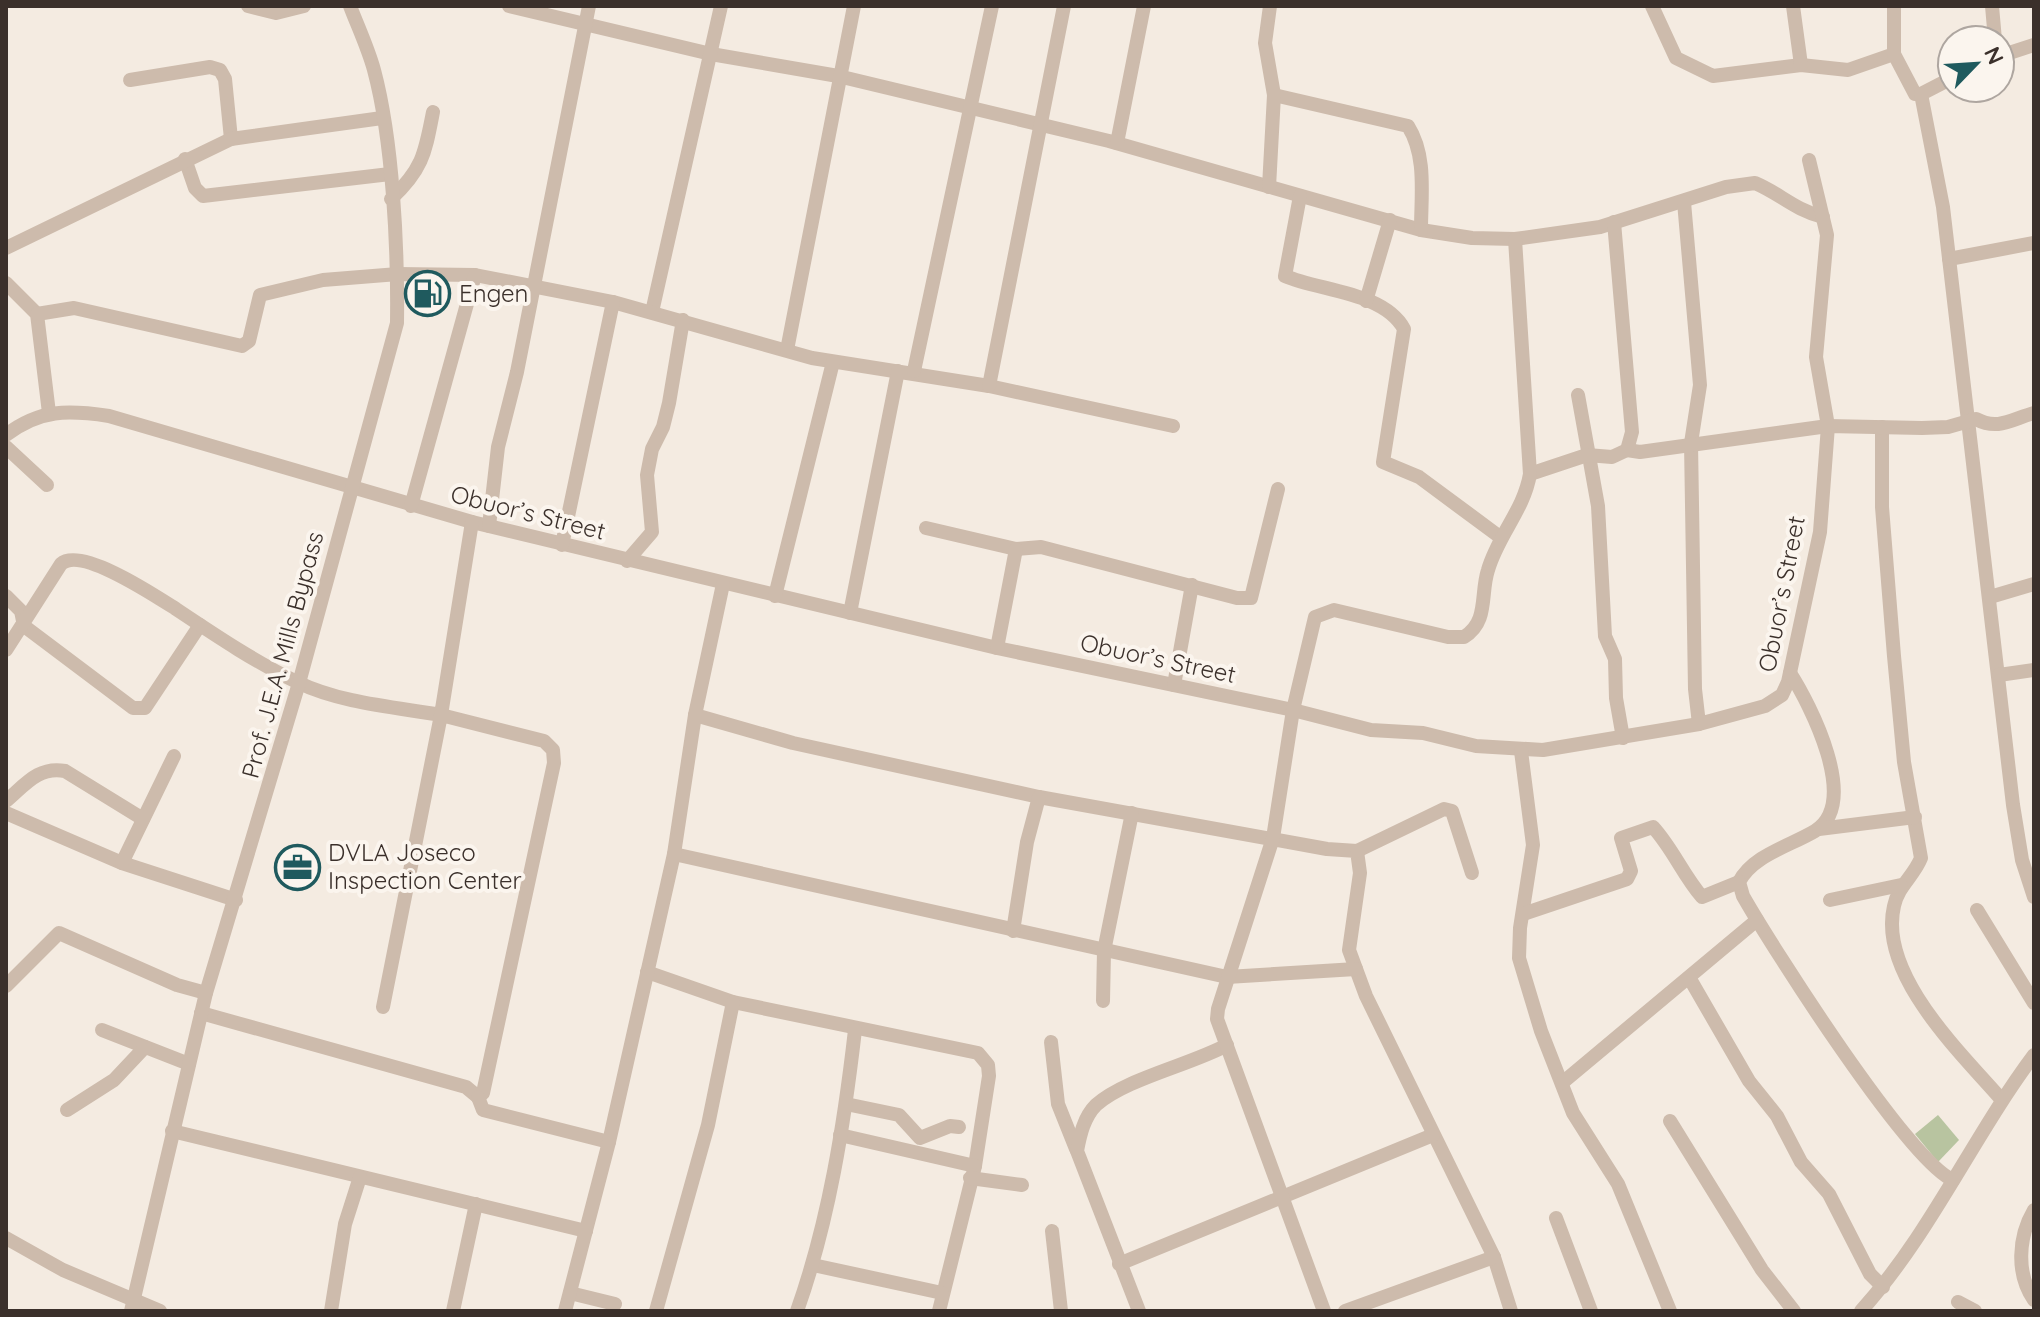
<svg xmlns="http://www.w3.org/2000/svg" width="2040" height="1317" viewBox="0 0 2040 1317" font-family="Quicksand,sans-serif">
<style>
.green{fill:#b8c4a0}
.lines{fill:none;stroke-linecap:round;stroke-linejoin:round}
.minor{stroke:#cdbbac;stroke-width:14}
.labels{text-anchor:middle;stroke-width:8;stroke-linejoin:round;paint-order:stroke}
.poi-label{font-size:24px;fill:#3b302b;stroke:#fbf5ee;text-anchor:start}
.street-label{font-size:24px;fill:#3b302b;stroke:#fbf5ee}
</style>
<rect width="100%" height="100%" fill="#f4ebe1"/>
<path class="green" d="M1938 1115 1959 1140 1938 1162 1915 1134Z"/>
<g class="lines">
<g class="minor">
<path d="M248 6 276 13 304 6"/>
<path d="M509 6 711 54 838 76 1109 141 1421 230 1472 238 1515 239 1600 227 1726 187 1755 183C1781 194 1793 209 1823 217"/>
<path d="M1652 6 1676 58 1713 76 1801 65 1848 70 1894 54"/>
<path d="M1793 6 1801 65"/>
<path d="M1894 6V54L1915 94H1921"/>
<path d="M1992 6 1995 40"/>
<path d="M2000 56 2034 45"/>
<path d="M1952 78 1921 94 1943 207 2013 805 2022 860 2034 897"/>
<path d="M130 80 210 67 220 70 225 79 231 139"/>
<path d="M1274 95 1408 126C1427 156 1421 195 1421 230"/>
<path d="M1117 143 1144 6"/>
<path d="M185 159 195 188 203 196 390 174"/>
<path d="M1269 187 1274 95 1265 43 1270 6"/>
<path d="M1300 196 1285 276C1320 291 1384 292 1404 329L1383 462 1419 477 1500 537"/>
<path d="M391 199C423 169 425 153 433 112"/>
<path d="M1684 202 1700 385 1691 443 1695 689 1699 724"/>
<path d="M6 248 231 139 382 118"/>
<path d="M1949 259 2034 243"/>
<path d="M6 283 37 314 49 413"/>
<path d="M1366 301 1390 220"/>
<path d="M652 312 721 6"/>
<path d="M37 314 74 308 242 346 249 341 260 295 323 280 398 274 475 275 613 302 812 358 989 386 1173 426"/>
<path d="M787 350 854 6"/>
<path d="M914 371 992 6"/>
<path d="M989 386 1064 6"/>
<path d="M1578 395 1598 506 1605 636 1615 659 1616 698 1623 738"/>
<path d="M1882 427V507L1894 656 1904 762 1921 858C1914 876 1898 886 1894 906 1878 974 1960 1052 2001 1099"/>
<path d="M6 435C40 409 68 410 109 416L472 522 997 648 1293 710 1371 730 1423 733 1476 746 1543 750 1699 724 1765 706 1782 695 1788 682 1820 532 1828 426 1816 357 1827 235 1809 160"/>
<path d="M6 447 47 485"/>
<path d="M1627 450 1640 452 1828 426 1922 428 1948 427 1976 419C1998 431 2012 419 2034 413"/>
<path d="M1530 474 1587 455 1612 457 1627 450 1632 432 1614 222"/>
<path d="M411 506 475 275"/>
<path d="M489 526 498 447 517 372 589 6"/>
<path d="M926 528 1016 549 1041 547 1237 598H1251L1278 489"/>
<path d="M562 545 613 302"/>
<path d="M627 561 652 532 647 475 652 449 663 427 669 403 683 320"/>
<path d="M6 596 21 611 24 626 133 708H145L200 625"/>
<path d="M775 596 833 362"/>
<path d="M1990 597 2034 584"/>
<path d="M850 613 898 371"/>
<path d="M997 648 1016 549"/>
<path d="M6 650 61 564C81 546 157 597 176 609 215 635 255 662 297 682 340 703 394 707 441 715L472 522"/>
<path d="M1790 673C1810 704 1861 803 1815 831 1790 846 1753 855 1739 882L1743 896C1772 947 1909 1162 1953 1180"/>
<path d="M1999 675 2034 670"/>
<path d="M1174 685 1192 585"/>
<path d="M695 715 793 743 1039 797 1327 849 1357 851 1360 873 1349 950 1366 996 1494 1257 1511 1311"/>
<path d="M1521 751 1533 845 1520 928 1519 958 1541 1031 1573 1113 1618 1184 1670 1311"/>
<path d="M6 801C25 785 38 766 65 771L143 819"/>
<path d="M6 813 122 863 236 900"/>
<path d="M1819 829 1915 817"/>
<path d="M1357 851 1444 809 1452 811 1472 873"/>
<path d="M674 854 1227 977 1356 969"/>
<path d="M122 863 174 756"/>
<path d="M1830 900 1901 885"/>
<path d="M1977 910 2034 1003"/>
<path d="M1523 914 1627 879 1631 871 1621 838 1653 827C1673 849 1683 875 1702 897L1739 882"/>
<path d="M1013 931 1027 842 1039 797"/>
<path d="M647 972 733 1002 978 1053 988 1065 989 1076 975 1166 939 1311"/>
<path d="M1690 979 1749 1081 1777 1116 1801 1162 1829 1194 1870 1274 1883 1287"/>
<path d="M6 986 59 933 177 985 206 993"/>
<path d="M1103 1001 1104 951 1132 813"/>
<path d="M201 1013 466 1087 478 1097 483 1093 554 763 553 750 544 741 441 715 383 1007"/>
<path d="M102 1030 189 1064"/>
<path d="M1051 1042 1058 1104 1076 1149"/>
<path d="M1562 1083 1757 920"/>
<path d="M478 1097 483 1110 609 1142"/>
<path d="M846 1104 899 1115 920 1138 950 1126 959 1127"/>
<path d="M67 1110 114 1080 145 1047"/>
<path d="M1670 1121 1762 1270 1794 1311"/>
<path d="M172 1131 586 1231"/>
<path d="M840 1135 975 1166"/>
<path d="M970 1178 1022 1185"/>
<path d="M2034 1210C2018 1237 2016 1274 2034 1300"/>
<path d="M1556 1218 1591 1311"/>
<path d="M1052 1231 1061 1311"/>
<path d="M6 1238 63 1270 160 1311"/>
<path d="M1119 1264 1433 1135"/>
<path d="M813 1265 942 1293"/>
<path d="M570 1293 615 1304"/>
<path d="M1958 1302 1975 1311"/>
<path d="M131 1311 206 993 299 683 397 323C398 249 393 141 374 70 368 48 358 27 350 6"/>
<path d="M331 1311 345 1224 360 1177"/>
<path d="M453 1311 476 1204"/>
<path d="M565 1311 609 1142 674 854 695 715 723 584"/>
<path d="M656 1311 708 1125 733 1002"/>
<path d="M797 1311C829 1221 844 1125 855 1030"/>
<path d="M1139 1311 1077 1151C1080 1135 1084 1117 1096 1105 1125 1079 1190 1065 1227 1045"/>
<path d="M1324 1311 1217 1019 1218 1009 1273 838 1293 710 1315 617 1334 610 1448 637H1464C1489 622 1480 594 1488 570 1498 535 1524 510 1530 474L1515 239"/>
<path d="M1345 1311 1494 1257"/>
<path d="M1861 1311C1931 1233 1972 1138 2034 1055"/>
</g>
</g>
<defs>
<symbol id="fuel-ring" viewBox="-11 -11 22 22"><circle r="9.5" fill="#fbf5ee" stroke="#1f5a5e" stroke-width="1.5"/><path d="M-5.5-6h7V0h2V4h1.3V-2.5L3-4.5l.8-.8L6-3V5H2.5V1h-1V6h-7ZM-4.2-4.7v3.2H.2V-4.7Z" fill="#1f5a5e"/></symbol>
<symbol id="office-ring" viewBox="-11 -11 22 22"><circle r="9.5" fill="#fbf5ee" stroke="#1f5a5e" stroke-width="1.5"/><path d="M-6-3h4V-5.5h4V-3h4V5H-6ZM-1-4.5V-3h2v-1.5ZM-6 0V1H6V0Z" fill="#1f5a5e"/></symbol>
</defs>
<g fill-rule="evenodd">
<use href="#fuel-ring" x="402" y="268" width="51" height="51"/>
<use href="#office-ring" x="272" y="842" width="51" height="51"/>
</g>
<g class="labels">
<g class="poi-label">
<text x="459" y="302">Engen</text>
<text x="328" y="861">DVLA Joseco<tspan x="328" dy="28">Inspection Center</tspan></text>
</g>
<g class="street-label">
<text transform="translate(528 513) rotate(14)" y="8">Obuor’s Street</text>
<text transform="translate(1782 594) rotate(-79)" y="8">Obuor’s Street</text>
<text transform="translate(283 655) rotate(-75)" y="8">Prof. J.E.A. Mills Bypass</text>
<text transform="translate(1158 659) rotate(12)" y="8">Obuor’s Street</text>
</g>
</g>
<rect width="2040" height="1317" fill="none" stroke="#3b302b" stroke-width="16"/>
<g transform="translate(1976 64) rotate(65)"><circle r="38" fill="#fbf5ee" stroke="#aea6a0" stroke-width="2"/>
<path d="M0-6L14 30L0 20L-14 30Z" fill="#1f5a5e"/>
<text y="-12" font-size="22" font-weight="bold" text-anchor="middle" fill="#3b302b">N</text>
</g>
</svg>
